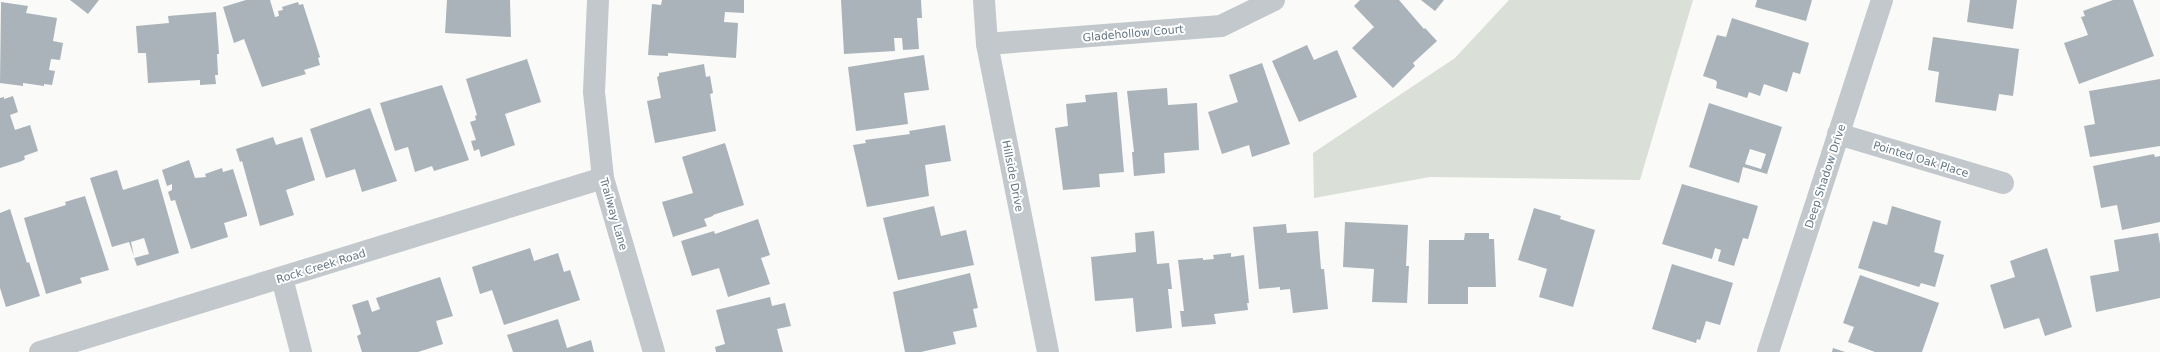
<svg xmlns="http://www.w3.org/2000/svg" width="2160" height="352" viewBox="0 0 2160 352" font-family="'DejaVu Sans',sans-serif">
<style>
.green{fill:#dadfd7}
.building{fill:#aab3b9;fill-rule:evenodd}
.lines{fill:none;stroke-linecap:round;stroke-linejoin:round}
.minor{stroke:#c3c8cc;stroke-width:22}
.labels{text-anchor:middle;stroke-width:4;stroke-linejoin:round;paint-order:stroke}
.street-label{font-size:11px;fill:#657683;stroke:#fff}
</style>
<rect width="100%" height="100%" fill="#fafaf8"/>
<path class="green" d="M1509 0H1693L1640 180 1430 177 1314 198 1313 153 1455 58Z"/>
<g class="building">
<path d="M70 0H99L88 14Z"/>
<path d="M246 0H270L275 17 279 16 278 11 283 10 282 7 298 2 299 5 303 4 320 57 318 58 320 65 304 70 306 74 262 87 244 39 234 43 223 7Z"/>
<path d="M447 0H510L511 37 445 33Z"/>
<path d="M662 0H744V13L725 12 724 22 738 23 736 58 668 53V56L648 55 652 4 661 5Z"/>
<path d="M841 0H921L922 18H917L919 49 903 50 902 38H894L895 51 844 54Z"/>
<path d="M1360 0H1399L1424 29 1425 28 1437 41 1413 63 1415 66 1393 88 1352 48 1374 27 1354 6Z"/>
<path d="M1421 0H1444L1435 11Z"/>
<path d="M1757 0H1812L1806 21 1755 7Z"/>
<path d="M1970 0H2017L2013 29 1967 22Z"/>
<path d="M2113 0H2133L2154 56 2079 84 2064 43 2088 35 2081 17 2085 16 2083 11Z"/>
<path d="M1 2 28 6 26 13 57 18 53 41 63 43 60 60 51 59 49 70 55 71 52 85 44 84V86L23 83V86L0 83Z"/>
<path d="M216 12 219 54H217L218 75H215L216 84 200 85V80L148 83 146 53H138L136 26 169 23 168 16Z"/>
<path d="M1732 18 1809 43 1800 74 1793 72 1787 92 1764 84 1760 96 1749 92 1747 98 1716 88 1717 82 1715 80 1703 76 1717 35 1726 37Z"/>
<path d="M1933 37 2019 49 2013 96 1999 94 1996 111 1935 102 1939 72 1928 70Z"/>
<path d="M1307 45 1314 60 1337 50 1357 97 1299 122 1272 61Z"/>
<path d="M924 55 929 90 904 93 908 124 856 131 848 67Z"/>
<path d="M527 59 541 102 505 114 515 145 481 157 479 149 474 151 471 141 476 140 470 122 476 120 475 116 477 115 466 79Z"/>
<path d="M1262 63 1290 144 1252 157 1249 145 1222 154 1208 112 1238 102 1229 75Z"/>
<path d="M704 64 706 77 710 76 713 93 710 94 716 131 655 143 647 101 661 98 657 77 659 76V73Z"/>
<path d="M2160 79V146L2090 157 2084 126 2095 124 2089 91Z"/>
<path d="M442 85 469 160 434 171 432 166 415 172 408 147 395 151 380 103Z"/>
<path d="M1167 88 1168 105 1197 103 1199 150 1164 153 1165 173 1134 176 1132 152H1134L1127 91Z"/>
<path d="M1117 92 1124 172 1099 174 1100 187 1063 190 1055 128 1068 126 1066 104 1086 102 1085 95Z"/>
<path d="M13 96 18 112 10 115 15 130 30 125 38 151 24 156 25 159 22 161 0 168V98L4 97V99Z"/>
<path d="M1709 103 1782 127 1767 174 1743 167 1739 183 1689 167ZM1750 149 1766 154 1761 169 1745 164Z"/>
<path d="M370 108 397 181 362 192 355 169 326 178 310 129Z"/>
<path d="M945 125 951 161 925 165 929 196 867 207 853 145 866 143 865 140 910 134 909 131Z"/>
<path d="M273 137 276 145 302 137 315 180 286 190 294 215 260 226 242 161 240 162 236 149Z"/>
<path d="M725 143 744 205 713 215V216L704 219 707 226 673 237 662 202 693 193 682 157Z"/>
<path d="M2154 154 2155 157 2160 156V222L2122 230 2117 205 2101 208 2093 166Z"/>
<path d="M189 160 195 178 206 177 205 174 222 168 223 172 233 169 247 214V216L224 223 228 237 191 249 175 200 171 201 168 192 172 190V184L167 186 162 170Z"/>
<path d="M117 170 123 190 158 179 179 253 137 266 134 258 149 254 144 238 131 242 134 256 129 242 112 247 90 178Z"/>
<path d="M1682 184 1758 206 1748 239 1743 238 1734 266 1718 261 1721 250 1715 248 1712 259 1662 244Z"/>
<path d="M85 196 109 270 80 278 82 283 46 294 24 218 66 205 65 202Z"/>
<path d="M934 206 941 236 966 230 974 265 898 280 883 218Z"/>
<path d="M1892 206 1941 221 1934 252 1944 255 1935 287 1921 283 1919 287 1858 268 1873 221 1887 225Z"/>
<path d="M1534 208 1561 216 1560 219 1595 230 1573 307 1539 297 1547 269 1518 260Z"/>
<path d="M10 209 27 263 29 262 40 296 6 307 0 288V213Z"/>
<path d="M758 219 770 255 761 258 770 284 728 297 719 268 692 276 681 241 714 231 715 234Z"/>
<path d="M1345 222 1408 225 1406 266H1409L1407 303 1372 302 1374 269 1343 267Z"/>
<path d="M1286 224 1287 233 1318 231 1321 269H1324L1328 309 1293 313 1290 289 1280 290V287L1259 289 1253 227Z"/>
<path d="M1154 231 1157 264 1169 263 1172 289H1168L1172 328 1136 332 1133 298 1095 301 1091 257 1136 252 1135 233Z"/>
<path d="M1465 233H1489V239H1494L1496 287H1468V304H1428L1429 240H1464Z"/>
<path d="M2158 233 2160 244V298L2096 312 2090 276 2119 271 2114 240Z"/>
<path d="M530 248 534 261 558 253 564 272 570 270 580 300 504 325 492 290 480 294 472 267Z"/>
<path d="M2047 248 2072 327 2045 336 2039 318 2004 329 1990 285 2015 277 2010 261Z"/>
<path d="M1231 253V257L1244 255 1249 303H1247L1248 310 1214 314 1216 324 1182 327 1180 311H1184L1178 260 1203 258V260L1214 259 1213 255Z"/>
<path d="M1672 264 1733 283 1720 325 1706 321 1700 340 1697 339 1696 343 1652 329Z"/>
<path d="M970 273 978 308 973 309 977 327 953 332 956 344 921 352H905L893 292Z"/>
<path d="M1860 275 1939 303 1922 352H1875L1848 342 1854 327 1843 323Z"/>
<path d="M440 277 453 316 436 321 443 344 418 352H362L357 336 361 334 352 305 368 300 372 312 380 309 376 298Z"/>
<path d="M770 297 772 306 785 303 791 326 777 329 783 352H716L715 347 725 344 716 310Z"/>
<path d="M558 319 567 348 591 340 594 352H513L507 335Z"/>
<path d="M1833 348 1845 352H1832Z"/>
</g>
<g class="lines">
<g class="minor">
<path d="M598 0 594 92 603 178 654 352"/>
<path d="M984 0 987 44 1048 352"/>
<path d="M987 44 1221 26 1274 0"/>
<path d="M1838 134 2003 183"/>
<path d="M282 278 301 352"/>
<path d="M40 352 603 178"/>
<path d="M1768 352 1882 0"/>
</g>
</g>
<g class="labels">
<g class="street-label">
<text transform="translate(1133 33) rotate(-5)" y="4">Gladehollow Court</text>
<text transform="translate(1921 159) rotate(17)" y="4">Pointed Oak Place</text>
<text transform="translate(1013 176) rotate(79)" y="4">Hillside Drive</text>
<text transform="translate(1825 176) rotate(-72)" y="4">Deep Shadow Drive</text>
<text transform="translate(614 214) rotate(74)" y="4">Trailway Lane</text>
<text transform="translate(321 266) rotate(-17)" y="4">Rock Creek Road</text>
</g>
</g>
</svg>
